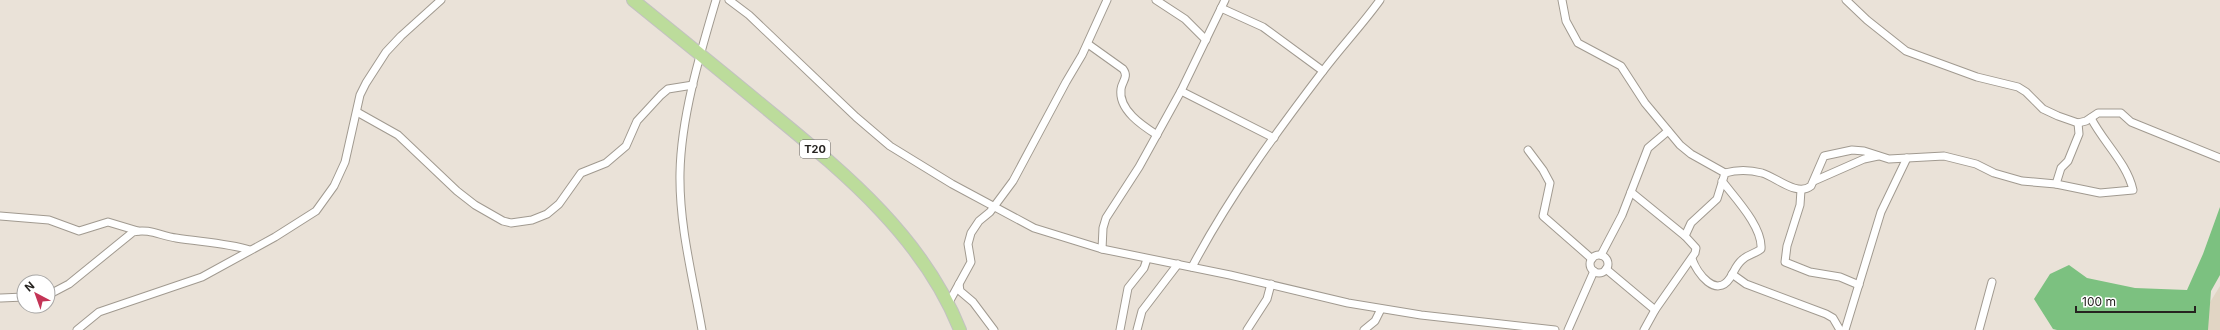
<svg xmlns="http://www.w3.org/2000/svg" width="2220" height="330" viewBox="0 0 2220 330" font-family="Inter,sans-serif">
<style>
.built{fill:#e1d5c4}
.forest{fill:#7cc180}
.lines{fill:none;stroke-linecap:round;stroke-linejoin:round}
.minor-casing{stroke:#a19a90;stroke-width:9}
.primary-casing{stroke:#c2c1c1;stroke-width:14}
.minor{stroke:#fff;stroke-width:7}
.primary{stroke:#bcdc9b;stroke-width:12}
.labels{text-anchor:middle;stroke-width:3;stroke-linejoin:round;paint-order:stroke}
.shield{fill:#fff;stroke:#676563;stroke-width:1}
.shield-label{font-size:11px;font-weight:bold;fill:#262320}
</style>
<rect width="100%" height="100%" fill="#eae2d8"/>
<path class="built" d="M2220 286V330H2193Z"/>
<path class="forest" d="M2220 207V275L2211 291 2208 330H2057L2053 329 2034 299 2050 274 2069 265 2087 278 2135 288 2187 290 2203 254Z"/>
<g class="lines">
<defs>
<g id="minor">
<path d="M729 0 749 15 856 117 890 146 952 184 1034 228 1102 249 1230 275 1348 303 1421 315 1555 330"/>
<path d="M1156 0 1185 19 1206 40"/>
<path d="M1562 0 1566 21 1578 43 1621 66 1645 103 1680 145 1691 154 1725 173"/>
<path d="M1846 0 1867 20 1906 51 1977 77 2018 87 2026 92 2043 109 2058 116 2078 123 2086 121 2098 113H2121L2131 122 2220 158"/>
<path d="M1221 8 1263 27 1323 71"/>
<path d="M1088 44 1123 69C1129 77 1122 81 1121 89 1118 110 1143 126 1157 135"/>
<path d="M1181 91 1274 138"/>
<path d="M357 112 398 135 457 191 475 205 503 221 511 223 532 220 547 214 559 204 581 173 606 163 626 146 637 121 661 95 668 89 693 85"/>
<path d="M1528 150 1543 170 1550 183 1543 216 1592 259"/>
<path d="M1814 181 1864 159 1878 156"/>
<path d="M2056 184 2061 168 2068 161 2079 134 2078 123"/>
<path d="M1801 190 1800 205 1787 246 1785 262 1810 272 1840 277 1859 285"/>
<path d="M1631 192 1685 236"/>
<path d="M0 216 49 220 79 231 108 222 138 231"/>
<path d="M1102 249 1103 228 1106 218 1139 167 1181 91 1225 0"/>
<path d="M1601 255 1622 215 1648 148 1668 131"/>
<circle cx="1599" cy="264" r="9"/>
<path d="M1692 259C1697 273 1716 299 1730 278 1734 272 1736 265 1742 260 1748 254 1755 254 1761 249 1763 227 1735 198 1722 181"/>
<path d="M1192 267C1229 197 1275 134 1323 71 1341 47 1362 25 1380 0"/>
<path d="M1606 269 1655 310"/>
<path d="M1732 274 1746 284 1826 314 1833 318 1840 330"/>
<path d="M959 284 960 291 973 302 994 330"/>
<path d="M48 295 69 284 133 232C149 228 161 236 176 238 201 242 226 243 250 250"/>
<path d="M1 298 24 297"/>
<path d="M948 304 971 262 968 244 971 233 979 221 990 212 1013 181 1066 82 1082 55 1107 0"/>
<path d="M77 330 99 312 202 277 275 237 316 211 334 186 345 162 360 95 366 83 386 52 401 36 441 0"/>
<path d="M702 330C693 278 679 226 680 173 681 117 700 54 716 0"/>
<path d="M1120 330 1128 288 1144 268 1147 259"/>
<path d="M1137 330 1142 311 1178 264"/>
<path d="M1247 330 1267 299 1271 284"/>
<path d="M1364 330 1375 321 1381 309"/>
<path d="M1568 330 1594 271"/>
<path d="M1644 330 1655 310 1695 253 1696 248 1685 236 1691 223 1717 199 1725 173C1736 170 1750 170 1762 173 1776 177 1797 197 1811 186L1824 156 1852 150 1864 151 1889 159 1944 156 1976 164 1994 173 2022 181 2056 184 2100 193 2133 190C2127 163 2103 142 2091 118"/>
<path d="M1845 330 1881 212 1907 158"/>
<path d="M1979 330 1992 282"/>
</g>
<path id="primary" d="M633 0C680 38 727 76 774 115 847 175 924 239 960 330"/>
</defs>
<use href="#minor" class="minor-casing"/>
<use href="#primary" class="primary-casing"/>
<use href="#minor" class="minor"/>
<use href="#primary" class="primary"/>
</g>
<g class="labels">
<rect class="shield" x="800" y="140" width="30" height="18" rx="3"/>
<g class="shield-label">
<text x="815" y="153">T20</text>
</g>
</g>
<g transform="translate(36 294) rotate(319)"><circle r="19" fill="#ffffff" stroke="#a8a7a6"/>
<path d="M0-3L7 15L0 10L-7 15Z" fill="#c43456"/>
<text y="-6" font-size="11" font-weight="bold" text-anchor="middle" fill="#262320">N</text>
</g>
<path d="M2076 306v6h119v-6" fill="none" stroke="#262320" stroke-width="2"/>
<text x="2082" y="306" font-size="12" fill="#262320" stroke="#ffffff" stroke-width="3" paint-order="stroke">100 m</text>
</svg>
